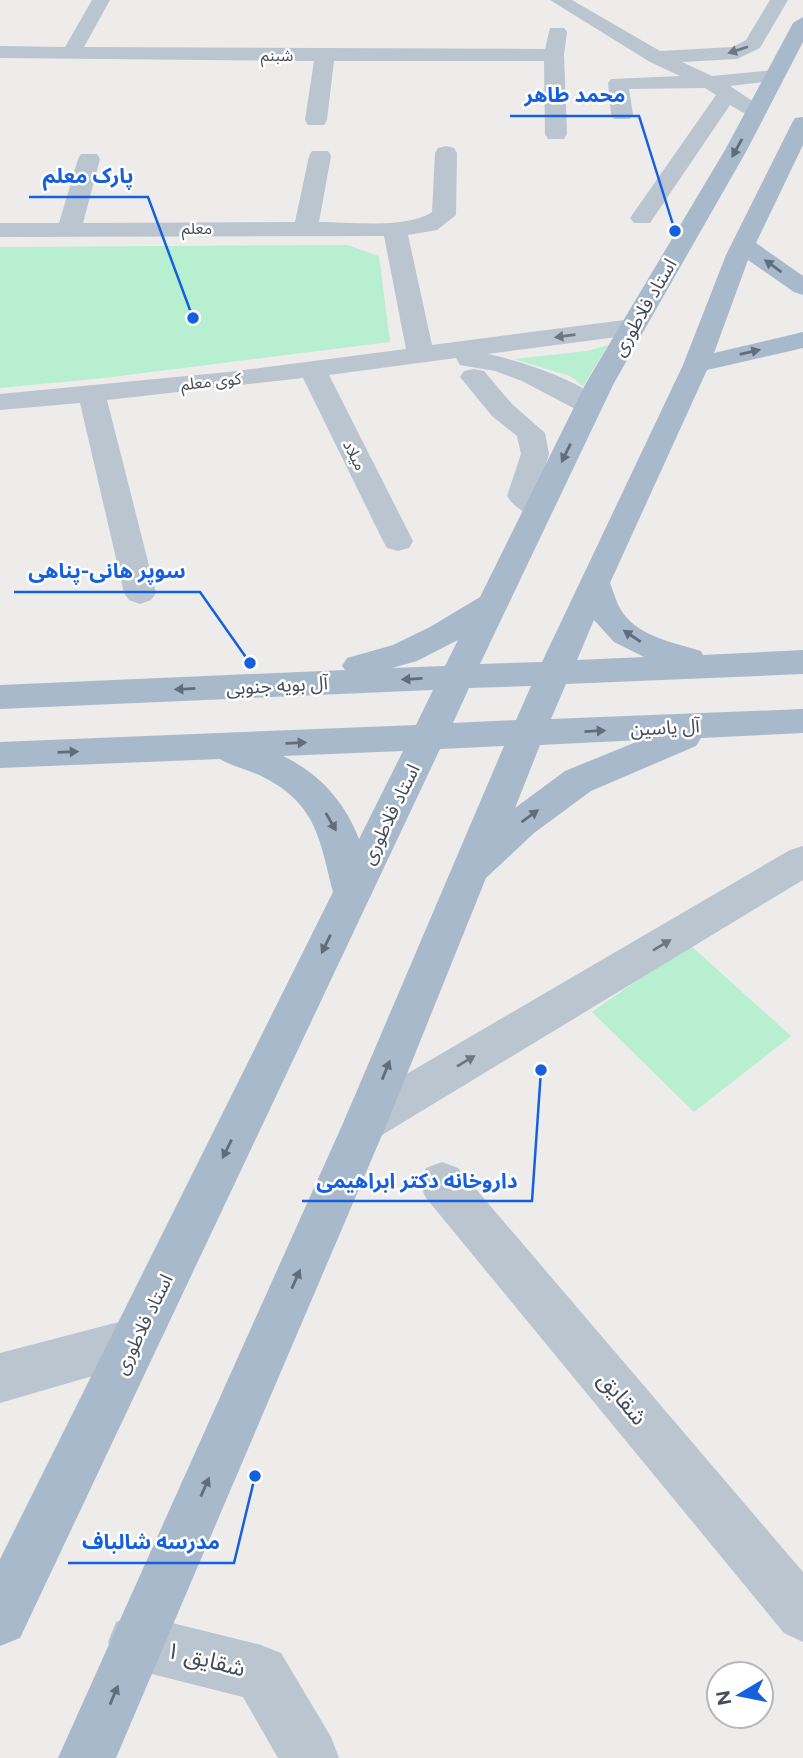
<svg xmlns="http://www.w3.org/2000/svg" width="803" height="1758" viewBox="0 0 803 1758" font-family="Figtree,'Noto Sans Arabic',sans-serif">
<style>
.green{fill:#b7efd0}
.lines{fill:none;stroke-linecap:round;stroke-linejoin:round}
.minor{fill:#bbc5cf;fill-rule:evenodd}
.major{fill:#a9b9cc;fill-rule:evenodd}
.oneway{fill:#6d7782}
.oneway2{fill:#626d7c}
.labels{text-anchor:middle;stroke-width:5;stroke-linejoin:round;paint-order:stroke}
.far-street-label{font-size:16px;fill:#434d59;stroke:#fff}
.street-label{font-size:19px;fill:#434d59;stroke:#fff}
.near-street-label{font-size:23px;fill:#434d59;stroke:#fff}
.leader{fill:none;stroke:#1460df;stroke-width:2.5}
.callout-dot{fill:#1460df;stroke:#fff;stroke-width:2.5}
.callout-label{font-size:21px;text-anchor:middle;font-weight:bold;fill:#1460df;stroke:#fff;stroke-width:5;stroke-linejoin:round;paint-order:stroke}
</style>
<rect width="100%" height="100%" fill="#eeebeb"/>
<g class="green">
<path d="M347 245 379 256 390 342 104 378 0 388V247Z"/>
<path d="M608 345 583 386 570 376 514 359 587 351Z"/>
<path d="M689 944 791 1036 694 1112 592 1012Z"/>
</g>
<g class="lines">
<g class="minor">
<path d="M92 0H110L84 47 545 49 550 28H564L567 32 564 55 567 134 564 139H548L545 134 544 61H334L327 120 324 125H308L305 120 314 61 0 58V46L65 47Z"/>
<path d="M550 0H572L660 51 733 47 746 40 770 0H788L760 48 737 59 682 62 712 76 774 70 781 72 784 76 781 80 730 86 763 108 767 112 763 116H749L730 105 650 223H634L630 218 716 95 705 88 629 89 633 114 630 119H614L611 114 608 83 611 79 680 76 650 62Z"/>
<path d="M446 146 454 148 457 153 456 215 437 230 408 235 432 345 632 319 641 321 645 327 641 333 632 335 488 354C517 360 586 381 603 405L599 411 589 413 579 411 522 381 495 371 460 365 456 358 329 375 413 541 409 548 398 551 387 548 383 541 303 378 107 400 156 593 151 600 140 604 129 600 124 593 80 403 0 410V394L228 372 406 349 384 236 0 237V223H59L78 159 81 154H97L100 159 83 223 295 222 309 156 312 151H328L331 156 319 222C350 222 407 229 432 212L435 153 438 148Z"/>
<path d="M474 369 484 371 512 404 545 433 549 454 537 493 554 508 550 515C532 519 517 511 507 496L521 454 517 436 492 416 460 377 464 371Z"/>
<path d="M803 846V880L382 1135 366 1141 350 1135 344 1121 350 1107 790 850Z"/>
<path d="M442 1162 458 1168 803 1572V1642L784 1633 426 1198 419 1183 426 1168Z"/>
<path d="M134 1318 151 1325 158 1342 151 1359 0 1403V1353Z"/>
<path d="M136 1614 261 1645 281 1653 331 1737 339 1758H278L243 1697 136 1670 116 1662 108 1642 116 1622Z"/>
</g>
<path class="major" d="M803 17V42L747 150 614 383 480 664 542 662 683 365 726 255 792 123 795 118 803 117V145L756 243 803 276V295L794 292 748 260 714 353 803 332V348L707 370 610 583C614 593 617 605 623 613 640 637 675 643 701 651L703 655 803 650V674L566 684 551 719 803 709V733L701 738 696 746 591 791 534 833 486 878 388 1121 116 1758H58L344 1121 504 746 440 749 20 1638 0 1646V1559L333 892C320 841 317 805 265 778 251 770 233 767 220 759L0 768V742L416 725 433 690 0 709V685L345 670 342 666 347 658 393 645 430 627 480 597 586 383 725 150 793 23ZM594 620 614 642 644 657 577 660ZM458 640 445 666 392 668 417 661ZM531 686 516 720 453 723 469 688ZM641 740 565 771 515 808 540 745ZM403 751 359 839C345 802 319 773 283 756Z"/>
</g>
<defs><path id="oneway-solid" d="M-6-.8H1V-3.2L6.5 0L1 3.2V.8H-6Z" transform="scale(1.75)"/></defs>
<g class="oneway">
<use href="#oneway-solid" transform="translate(738 50) rotate(162)"/>
<use href="#oneway-solid" transform="translate(565 336) rotate(173)"/>
<use href="#oneway-solid" transform="translate(662 945) rotate(-31)"/>
<use href="#oneway-solid" transform="translate(466 1061) rotate(-31)"/>
</g>
<g class="oneway2">
<use href="#oneway-solid" transform="translate(737 148) rotate(119)"/>
<use href="#oneway-solid" transform="translate(773 266) rotate(-144)"/>
<use href="#oneway-solid" transform="translate(750 352) rotate(-13)"/>
<use href="#oneway-solid" transform="translate(566 453) rotate(116)"/>
<use href="#oneway-solid" transform="translate(632 636) rotate(-146)"/>
<use href="#oneway-solid" transform="translate(412 679) rotate(177)"/>
<use href="#oneway-solid" transform="translate(185 689) rotate(177)"/>
<use href="#oneway-solid" transform="translate(595 731) rotate(-3)"/>
<use href="#oneway-solid" transform="translate(296 743) rotate(-2)"/>
<use href="#oneway-solid" transform="translate(68 752) rotate(-2)"/>
<use href="#oneway-solid" transform="translate(530 816) rotate(-36)"/>
<use href="#oneway-solid" transform="translate(331 822) rotate(60)"/>
<use href="#oneway-solid" transform="translate(326 944) rotate(116)"/>
<use href="#oneway-solid" transform="translate(386 1070) rotate(-68)"/>
<use href="#oneway-solid" transform="translate(227 1149) rotate(116)"/>
<use href="#oneway-solid" transform="translate(296 1279) rotate(-66)"/>
<use href="#oneway-solid" transform="translate(205 1487) rotate(-66)"/>
<use href="#oneway-solid" transform="translate(114 1695) rotate(-67)"/>
</g>
<g class="labels">
<g class="far-street-label">
<text x="277" y="61">شبنم</text>
<text x="197" y="234">معلم</text>
<text transform="translate(211 381) rotate(-6)" y="6">کوی معلم</text>
<text transform="translate(355 455) rotate(63)" y="6">میلاد</text>
</g>
<g class="street-label">
<text transform="translate(644 307) rotate(-60)" y="7">استاد فلاطوری</text>
<text transform="translate(277 685) rotate(-3)" y="7">آل بویه جنوبی</text>
<text transform="translate(665 727) rotate(-3)" y="7">آل یاسین</text>
<text transform="translate(390 814) rotate(-64)" y="7">استاد فلاطوری</text>
<text transform="translate(143 1324) rotate(-64)" y="7">استاد فلاطوری</text>
</g>
<g class="near-street-label">
<text transform="translate(623 1398) rotate(50)" y="8">شقایق</text>
<text transform="translate(206 1659) rotate(14)" y="8">شقایق ۱</text>
</g>
</g>
<path class="leader" d="M675 231L639 116H510M193 318L148 197H29M250 663L200 592H14M541 1070L532 1201H302M255 1476L234 1563H68"/>
<g class="callout-dot">
<circle cx="675" cy="231" r="7"/>
<circle cx="193" cy="318" r="7"/>
<circle cx="250" cy="663" r="7"/>
<circle cx="541" cy="1070" r="7"/>
<circle cx="255" cy="1476" r="7"/>
</g>
<g class="callout-label">
<text x="575" y="102">محمد طاهر</text>
<text x="88" y="183">پارک معلم</text>
<text x="107" y="578">سوپر هانی-پناهی</text>
<text x="417" y="1188">داروخانه دکتر ابراهیمی</text>
<text x="151" y="1549">مدرسه شالباف</text>
</g>
<g transform="translate(740 1695) rotate(260)"><circle r="33" fill="#ffffff" stroke="#b4b8bd" stroke-width="2"/>
<path d="M0-5L12 26L0 18L-12 26Z" fill="#1460df"/>
<text y="-10" font-size="19" font-weight="bold" text-anchor="middle" fill="#434d59">N</text>
</g>
</svg>
